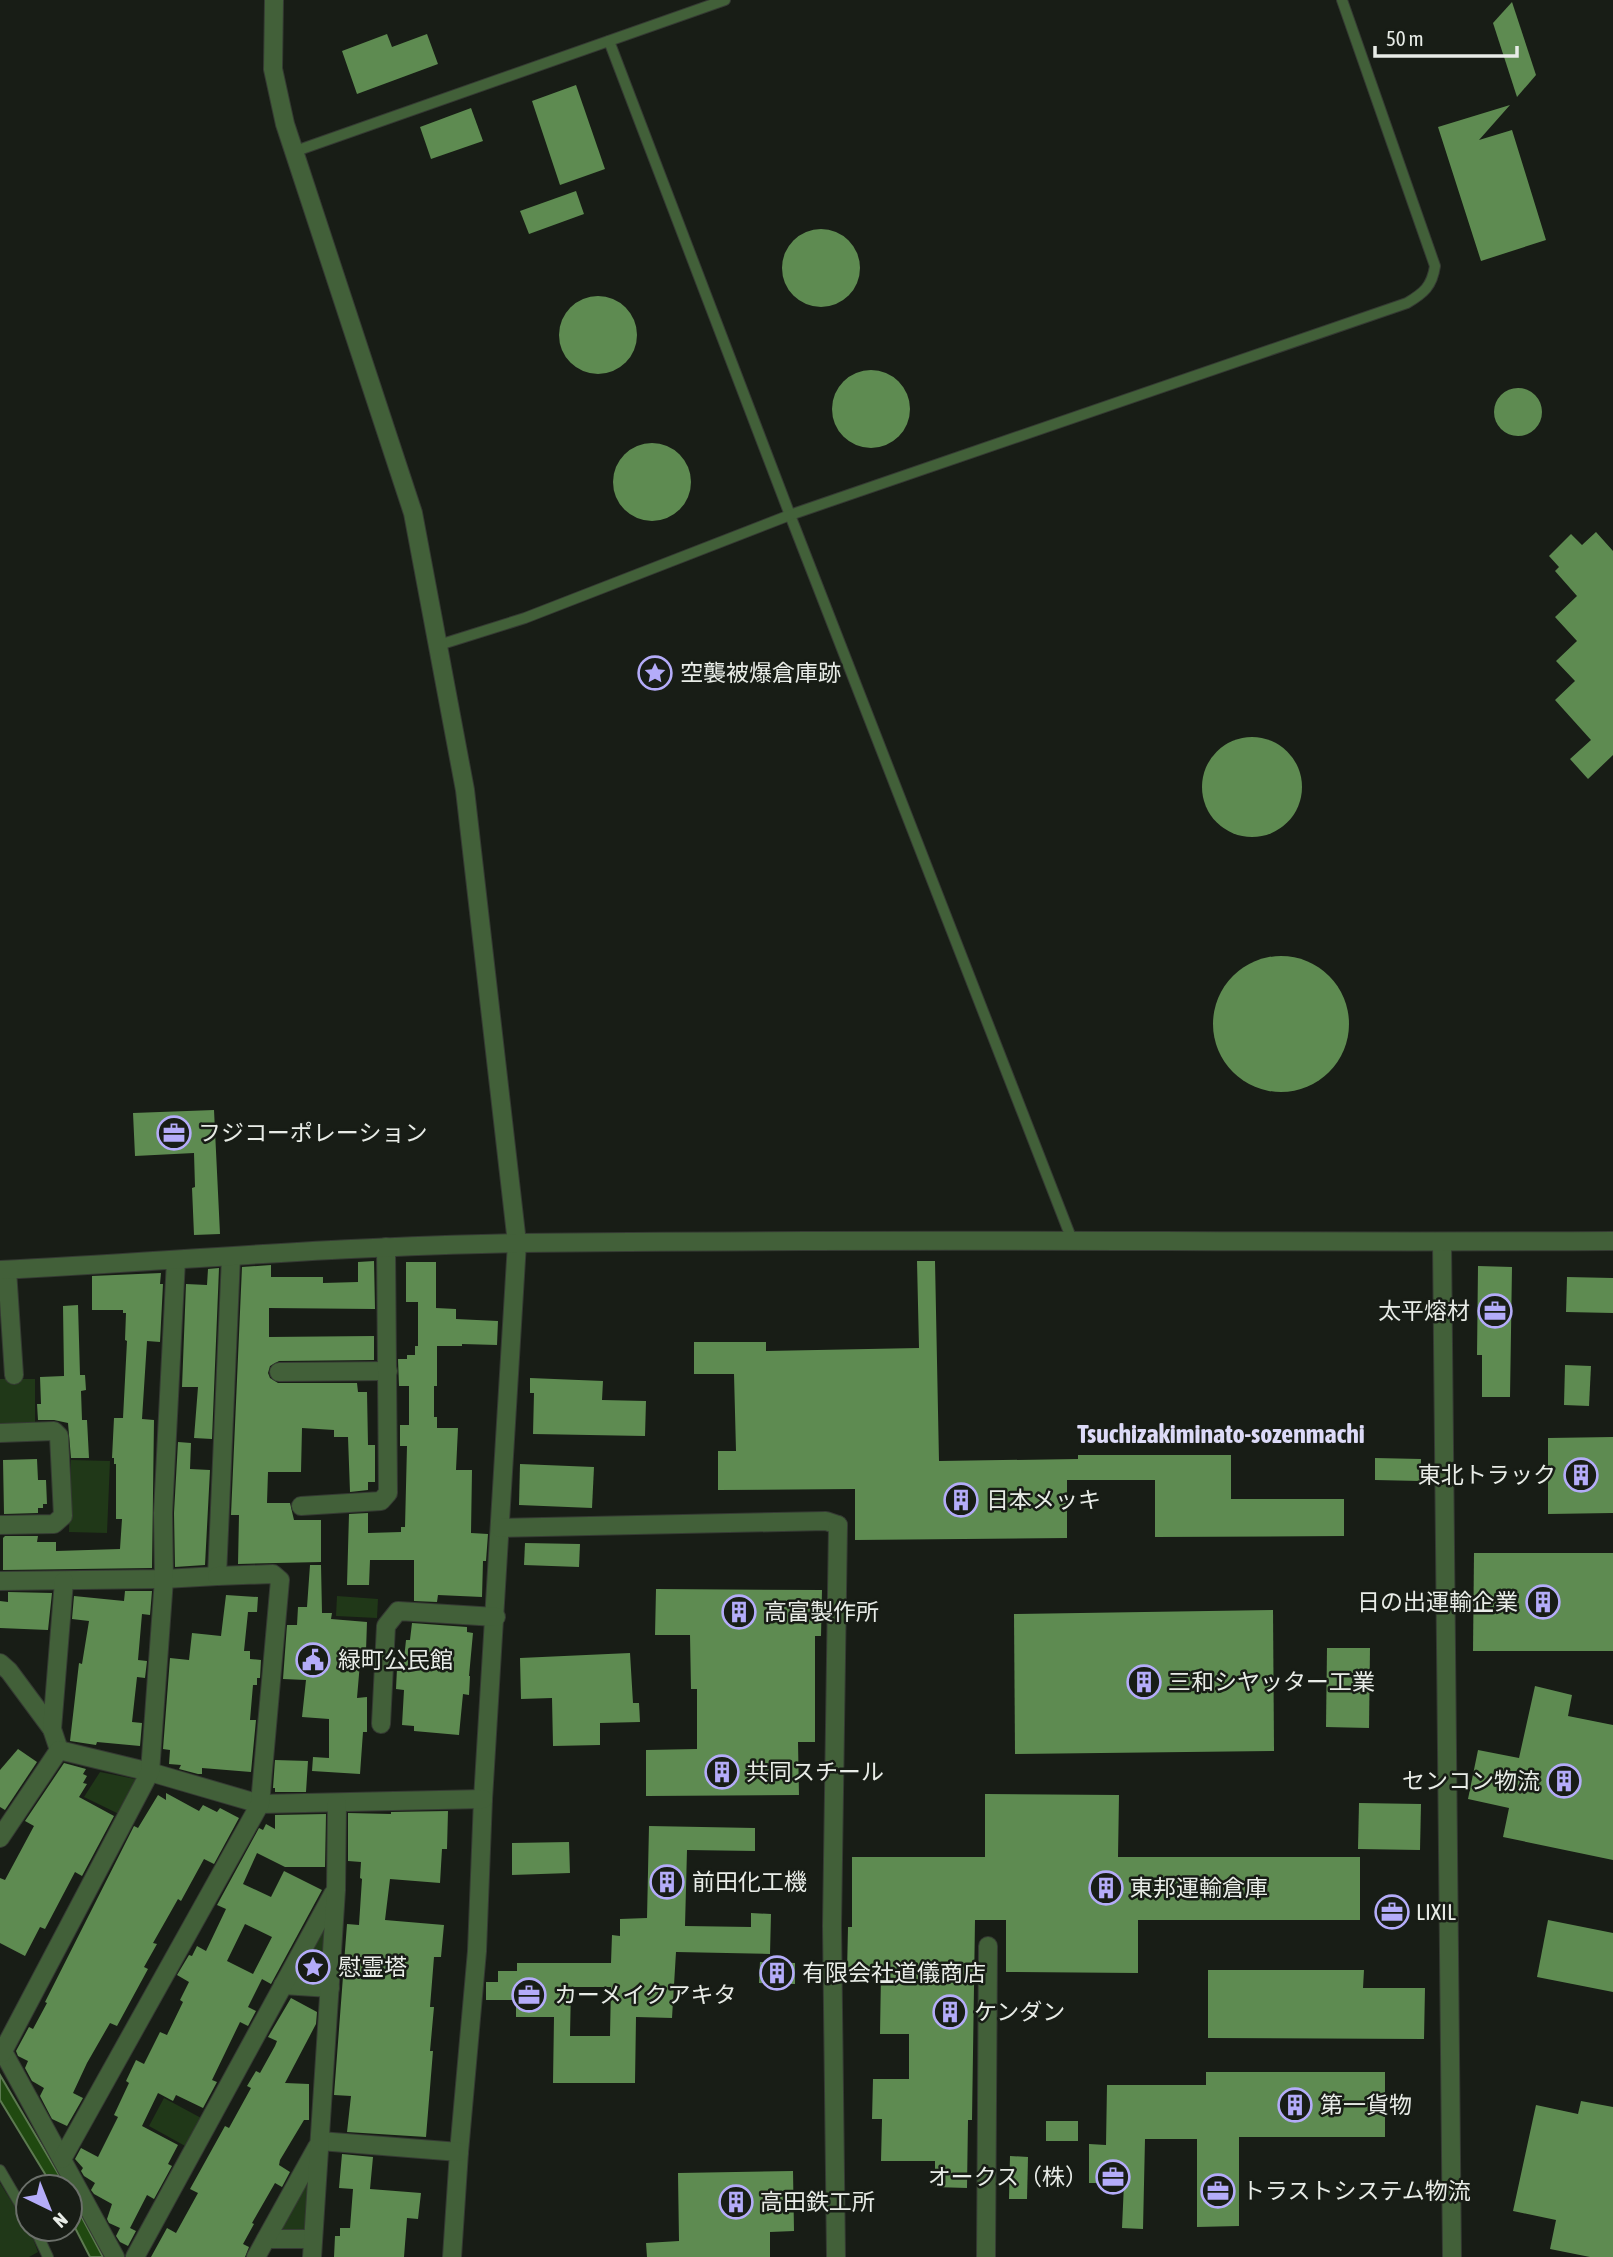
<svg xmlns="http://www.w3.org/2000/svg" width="1613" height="2257" viewBox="0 0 1613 2257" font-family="'Asap Condensed','Noto Sans JP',sans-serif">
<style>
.green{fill:#203818}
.water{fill:#204910;stroke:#5c7a50;stroke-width:2}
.building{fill:#5e8b51;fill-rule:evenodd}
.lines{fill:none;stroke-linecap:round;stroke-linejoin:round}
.service-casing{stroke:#353a33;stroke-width:12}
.minor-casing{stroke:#353a33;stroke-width:20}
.tertiary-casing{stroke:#353a33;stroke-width:20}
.service{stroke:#426039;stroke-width:10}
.minor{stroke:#426039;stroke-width:18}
.tertiary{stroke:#426039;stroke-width:18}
.labels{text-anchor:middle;stroke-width:5;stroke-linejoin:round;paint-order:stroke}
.poi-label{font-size:23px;fill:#e8ece7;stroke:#181d16;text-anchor:start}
.quarter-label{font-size:26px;font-weight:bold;fill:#dcdaf7;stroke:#181d16}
</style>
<rect width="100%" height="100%" fill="#181d16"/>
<g class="green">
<path d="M0 1379H35V1423L0 1424Z"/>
<path d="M71 1460 110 1461 107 1533 69 1532Z"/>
<path d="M337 1596 378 1599 377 1618 336 1616Z"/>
<path d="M100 1772 140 1780 121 1815 84 1797Z"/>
<path d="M322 1931 325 1933 323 1975 320 1979 298 1977 297 1973Z"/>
<path d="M164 2098 203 2119 187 2147 149 2126Z"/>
<path d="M0 2183 31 2233 38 2252 29 2257H0Z"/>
<path d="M308 2186 306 2233 278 2232 302 2188Z"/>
</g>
<g class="water">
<path d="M0 2075 62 2180 66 2187H53L0 2100Z"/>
<path d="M70 2195 103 2257H90L70 2218Z"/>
</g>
<g class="building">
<path d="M1512 2 1536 75 1517 97 1493 23Z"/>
<path d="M387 34 392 47 427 34 438 64 357 94 342 51Z"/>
<path d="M576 85 605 169 560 185 532 101Z"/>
<path d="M1510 105 1479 140 1512 130 1546 240 1481 261 1438 127Z"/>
<path d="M471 108 483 141 431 159 420 127Z"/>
<path d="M576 191 584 214 529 234 520 211Z"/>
<circle cx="821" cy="268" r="39"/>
<circle cx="598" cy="335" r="39"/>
<circle cx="871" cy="409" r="39"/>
<circle cx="1518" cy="412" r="24"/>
<circle cx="652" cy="482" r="39"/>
<path d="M1596 532 1613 551V755L1588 779 1570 759 1591 740 1555 700 1575 681 1556 661 1577 641 1555 617 1577 596 1555 571 1559 567 1549 556 1571 534 1582 545Z"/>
<circle cx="1252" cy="787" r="50"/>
<circle cx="1281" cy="1024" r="68"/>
<path d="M214 1110 220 1234 194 1235 192 1188 195 1187 194 1153 135 1156 133 1113Z"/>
<path d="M374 1261 375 1309 269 1308V1337L374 1336V1360L279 1361 270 1366 268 1373 270 1378 278 1383H357L358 1392H367L368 1445H375V1482H368V1490L350 1492 348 1437H334V1430L302 1428 301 1472H268L267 1503H290L294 1520H321V1562L238 1564 239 1515H231L242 1267 271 1265V1277H323V1283L358 1282V1262Z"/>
<path d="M917 1261H935L939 1461 1078 1459V1455H1231V1499H1344V1536L1155 1537V1480H1067V1538L855 1540V1489L718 1490V1451H736L734 1374H694V1342H766V1351L919 1348Z"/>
<path d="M406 1262H436V1308L456 1309V1319L498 1321 497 1345 462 1344V1346H437V1386H434V1417H437V1428H458L456 1470H472L471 1533 488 1534 486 1561H483L482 1597 438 1595 437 1602 414 1601V1560H370L369 1585H347L349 1514 368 1513V1533L401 1532V1527H405L407 1446H400V1425H409V1386H399L398 1359H407V1355H415V1346H418V1302H406Z"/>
<path d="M1478 1266 1512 1267 1510 1397H1482V1355H1477Z"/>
<path d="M219 1268 212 1439 194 1438 198 1387H182L186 1284 207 1285 208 1269Z"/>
<path d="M161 1273 160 1284H163L160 1342 147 1341 142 1419 154 1420 152 1568 3 1570V1538L5 1536H38L37 1542H56V1551L120 1549 122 1519H116V1464H114V1458H112L114 1418H123L127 1341 125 1340 126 1313H123V1310H92V1276Z"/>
<path d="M1567 1277 1613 1278V1313L1566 1312Z"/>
<path d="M78 1305 80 1375H85L86 1390 81 1391 82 1420H87L89 1458H71L68 1423 54 1420H38L37 1404H41L40 1377 64 1376 63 1306Z"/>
<path d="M1565 1365 1591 1366 1589 1406 1564 1405Z"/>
<path d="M530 1378 603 1381 602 1400 646 1401 645 1436 533 1434 534 1393H530Z"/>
<path d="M1613 1437V1513L1548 1514V1438Z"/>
<path d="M178 1442 191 1443 190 1469 210 1470 205 1565 175 1567 174 1513Z"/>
<path d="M1375 1458 1421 1459 1420 1481 1375 1480Z"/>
<path d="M37 1459 38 1480H46L47 1504H43V1508H38V1513L4 1514 3 1460Z"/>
<path d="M520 1464 594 1467 592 1508 519 1505Z"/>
<path d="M525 1543 580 1544 579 1567 524 1565Z"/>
<path d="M1474 1553H1613V1651H1473Z"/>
<path d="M310 1565H321L322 1613H332L331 1619 367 1622 366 1651H361L357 1698 367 1697V1732H363L360 1774 312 1771 313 1757 329 1758V1719L302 1717 306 1680 283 1679 287 1625H297L298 1607H307Z"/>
<path d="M656 1589 822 1590 821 1636H815V1742H798L799 1795 646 1796V1750L697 1749V1689H691L690 1635H655Z"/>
<path d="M125 1591H152L150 1615 142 1614 138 1660 147 1661 145 1678 137 1677 132 1722 142 1723 140 1746 97 1742 96 1745 70 1741 79 1663 82 1664 89 1621 72 1619 74 1596 124 1601Z"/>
<path d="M8 1592 52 1593 48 1630 0 1628V1601L8 1602Z"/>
<path d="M226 1595 258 1597 257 1612H248L244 1651H250V1659L261 1660 260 1678H257V1685H253L250 1720H256L251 1772 202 1768V1774H198L179 1769 181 1765 169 1764 170 1750 163 1749 170 1658 189 1660 192 1633 221 1636Z"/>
<path d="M1273 1610 1274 1751 1015 1754 1014 1614Z"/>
<path d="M412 1623 467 1627V1632L473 1633 469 1676H470L469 1695 463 1694 459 1735 414 1731V1726L402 1725 404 1690 396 1689 397 1668 403 1669 406 1640H410Z"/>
<path d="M1327 1648H1370L1369 1728 1326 1727Z"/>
<path d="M630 1653 633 1703H639L640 1722 600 1723V1745L553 1746 552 1698 521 1699 520 1658Z"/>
<path d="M1535 1686 1572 1695 1568 1716 1613 1725V1860L1503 1837 1509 1808 1468 1799 1478 1750 1519 1758Z"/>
<path d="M18 1749 37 1762 5 1810 0 1807V1770Z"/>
<path d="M275 1760 308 1761 306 1792H275V1788H273Z"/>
<path d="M64 1763 86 1769 83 1774 87 1776 83 1783 87 1784 79 1797 114 1816 82 1876 75 1872 45 1929 40 1927 25 1956 0 1943V1878L5 1880 34 1826 25 1821Z"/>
<path d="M166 1793 199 1811 203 1805 217 1812 220 1808 239 1818 214 1864 204 1859 181 1901 178 1899 153 1943 157 1944 144 1967 148 1969 117 2026 110 2023 87 2063 73 2093 83 2098 67 2126 52 2119 40 2096 44 2088 32 2081 25 2068 28 2061 18 2056 16 2051 29 2027 33 2029 47 2003 45 2002 134 1826 138 1828 158 1795 166 1800Z"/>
<path d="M985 1794 1119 1795 1118 1857H1360V1920H1138V1973L1006 1972V1920H975L972 2120H968L967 2188 935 2187V2161H881L882 2119H872L873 2079H909V2034H880L881 1974 847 1973 848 1927H852V1857H985Z"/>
<path d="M1359 1803 1421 1804 1420 1850 1358 1849Z"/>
<path d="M448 1811 447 1849H442L440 1883 390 1879 385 1920 444 1925 441 1957H434L430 2007H434L430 2051H433L426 2137 347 2132 351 2096 334 2095 347 1924 359 1925 362 1879 360 1878 361 1862 348 1861V1813L391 1814V1812Z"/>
<path d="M326 1814 325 1867H285L257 1853 243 1884 271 1897 284 1871 322 1890 271 1984 262 1979 248 2007 256 2011 248 2026 240 2022 212 2080 217 2082 203 2108 176 2095 173 2101 158 2093 142 2126 178 2145 168 2164 172 2166 154 2199 147 2195 130 2228 136 2231 128 2246 120 2242 116 2236 120 2228 109 2223 107 2219 112 2204 94 2194 91 2190 95 2183 84 2176 81 2171 83 2168 75 2159 81 2148 98 2157 118 2117 114 2115 129 2083 126 2081 136 2060 144 2064 160 2032 167 2035 183 2002 180 2000 189 1982 177 1975 189 1955 192 1956 197 1946 206 1951 226 1909 217 1905 259 1828 263 1830 266 1824 275 1829V1815ZM245 1924 272 1937 253 1974 227 1961Z"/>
<path d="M649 1826 755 1828V1851L687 1850 685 1926 751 1927V1913L771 1914 770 1954 676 1952 672 2018 636 2017 635 2083H553L554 2017H516V2000H486V1982H498V1971H517V1963H611L612 1935 620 1936V1919L647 1918ZM571 1987H611L610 2036H570Z"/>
<path d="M569 1842 570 1873 512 1875V1843Z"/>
<path d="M1548 1920 1613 1933V1992L1537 1977Z"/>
<path d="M760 1962 795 1963V1984L759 1983Z"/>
<path d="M1208 1970H1364L1363 1988H1425L1424 2039 1208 2038Z"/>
<path d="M291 1998 317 2012 316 2024 285 2083 309 2084V2120H304L280 2160 279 2165 290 2172 282 2187 275 2183 252 2223 254 2224 243 2244 249 2247 245 2257H151L167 2228 176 2233 198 2193 190 2189 225 2126 229 2128 251 2088 247 2086 256 2071 260 2073 275 2046 277 2041 268 2037Z"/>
<path d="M1206 2072H1385V2137H1239V2226L1197 2227V2139H1145L1143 2229 1122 2228 1124 2183H1089V2144L1106 2145 1107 2085H1206Z"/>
<path d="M1581 2101 1613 2107V2257H1590L1550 2249 1556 2220 1513 2211 1536 2105 1578 2114Z"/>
<rect x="1046" y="2121" width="32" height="20"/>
<path d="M342 2154 373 2157 370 2189 421 2193 418 2219 407 2218 404 2257H334L335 2236H340V2228H350L353 2189 339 2188Z"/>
<path d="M1010 2156 1028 2157 1027 2199H1009Z"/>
<path d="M793 2171 794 2231 770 2232V2257H647L646 2243 679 2241 678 2173Z"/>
</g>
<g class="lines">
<defs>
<g id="service">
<path d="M609 41 790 515 1072 1240"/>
<path d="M293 152 725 0"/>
<path d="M439 645 525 618 790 515 1407 303C1424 293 1432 286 1435 266L1342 0"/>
<path d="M0 2170 28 2218"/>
<path d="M35 2229 48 2257"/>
</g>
<g id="minor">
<path d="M274 0 273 69 285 124 413 513 465 790 517 1243 483 1799 477 1951 459 2152 452 2257"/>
<path d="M7 1270 14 1375"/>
<path d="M279 1372 388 1371"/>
<path d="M0 1433 54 1431 59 1436 63 1516 54 1524 0 1525"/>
<path d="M301 1506 381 1501 388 1493 386 1247"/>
<path d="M500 1528 826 1521 838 1525"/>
<path d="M0 1581 164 1579 217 1576 231 1257"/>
<path d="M0 1663 9 1671 52 1729"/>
<path d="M381 1724 386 1626 398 1611 496 1617"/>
<path d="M59 1750 52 1729 64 1581"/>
<path d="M0 1838 59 1750 150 1772 260 1804 483 1799"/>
<path d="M283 1985 330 1988"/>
<path d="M0 2046 115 2257"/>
<path d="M2 2053 150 1772 164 1579 163 1513 176 1260"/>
<path d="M320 2141 459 2152"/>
<path d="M62 2159 260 1804 280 1580 273 1574 217 1576"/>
<path d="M266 2239H313"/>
<path d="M135 2257 333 1894"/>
<path d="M256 2257 317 2147"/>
<path d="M312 2257 336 1890 337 1803"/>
<path d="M986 2257 988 1946"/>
</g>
<g id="tertiary">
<path d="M1442 1242 1452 2257"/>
<path d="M0 1270C173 1261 345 1246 518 1243 883 1238 1248 1243 1613 1241"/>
<path d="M836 2257 832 1926 838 1525"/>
</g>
</defs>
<use href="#service" class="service-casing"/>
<use href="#minor" class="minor-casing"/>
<use href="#tertiary" class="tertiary-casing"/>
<use href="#service" class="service"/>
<use href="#minor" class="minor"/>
<use href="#tertiary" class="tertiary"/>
</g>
<defs>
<symbol id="sight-ring" viewBox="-11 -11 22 22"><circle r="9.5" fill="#181d16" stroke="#b4acf9" stroke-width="1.5"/><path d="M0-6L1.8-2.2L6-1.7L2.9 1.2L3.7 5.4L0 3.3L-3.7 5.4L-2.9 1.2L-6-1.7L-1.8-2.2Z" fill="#b4acf9"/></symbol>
<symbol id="office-ring" viewBox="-11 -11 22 22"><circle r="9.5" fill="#181d16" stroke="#b4acf9" stroke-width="1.5"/><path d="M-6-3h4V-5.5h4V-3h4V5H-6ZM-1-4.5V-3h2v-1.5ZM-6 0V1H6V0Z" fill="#b4acf9"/></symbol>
<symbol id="building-ring" viewBox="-11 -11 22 22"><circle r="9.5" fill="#181d16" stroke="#b4acf9" stroke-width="1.5"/><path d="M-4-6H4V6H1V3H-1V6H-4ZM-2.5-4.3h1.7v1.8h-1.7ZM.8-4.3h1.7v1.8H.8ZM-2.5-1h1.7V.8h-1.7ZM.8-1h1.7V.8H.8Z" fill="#b4acf9"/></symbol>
<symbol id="civic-ring" viewBox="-11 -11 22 22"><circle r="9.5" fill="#181d16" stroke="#b4acf9" stroke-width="1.5"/><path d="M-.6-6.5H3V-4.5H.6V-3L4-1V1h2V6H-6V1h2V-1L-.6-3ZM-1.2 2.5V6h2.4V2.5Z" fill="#b4acf9"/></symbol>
</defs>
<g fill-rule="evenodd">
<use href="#sight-ring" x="636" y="654" width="38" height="38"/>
<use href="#office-ring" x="155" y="1114" width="38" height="38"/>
<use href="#office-ring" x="1476" y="1292" width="38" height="38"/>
<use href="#building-ring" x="1562" y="1456" width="38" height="38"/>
<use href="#building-ring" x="942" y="1481" width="38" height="38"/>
<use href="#building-ring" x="1524" y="1583" width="38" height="38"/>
<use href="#building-ring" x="720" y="1593" width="38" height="38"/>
<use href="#civic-ring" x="294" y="1641" width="38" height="38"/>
<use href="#building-ring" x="1125" y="1663" width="38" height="38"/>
<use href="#building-ring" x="703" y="1753" width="38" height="38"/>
<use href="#building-ring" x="1545" y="1762" width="38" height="38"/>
<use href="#building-ring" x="648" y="1863" width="38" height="38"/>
<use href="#building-ring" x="1087" y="1869" width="38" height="38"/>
<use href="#office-ring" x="1373" y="1893" width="38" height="38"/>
<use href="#sight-ring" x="294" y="1948" width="38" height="38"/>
<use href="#building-ring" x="758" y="1954" width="38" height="38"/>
<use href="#office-ring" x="510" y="1976" width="38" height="38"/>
<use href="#building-ring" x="931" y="1993" width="38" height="38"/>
<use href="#building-ring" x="1276" y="2086" width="38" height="38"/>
<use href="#office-ring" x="1094" y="2158" width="38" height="38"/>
<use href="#office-ring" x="1199" y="2172" width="38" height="38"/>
<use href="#building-ring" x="717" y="2183" width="38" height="38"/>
</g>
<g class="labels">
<g class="poi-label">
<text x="680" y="681">空襲被爆倉庫跡</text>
<text x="198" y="1141">フジコーポレーション</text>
<text x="1470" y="1319" text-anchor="end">太平熔材</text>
<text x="1556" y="1483" text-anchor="end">東北トラック</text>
<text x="986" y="1508">日本メッキ</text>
<text x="1518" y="1610" text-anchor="end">日の出運輸企業</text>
<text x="764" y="1620">高富製作所</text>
<text x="338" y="1668">緑町公民館</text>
<text x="1168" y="1690">三和シヤッター工業</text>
<text x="746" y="1780">共同スチール</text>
<text x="1540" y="1789" text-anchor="end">センコン物流</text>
<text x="692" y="1890">前田化工機</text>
<text x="1130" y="1896">東邦運輸倉庫</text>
<text x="1416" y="1920">LIXIL</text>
<text x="338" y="1975">慰霊塔</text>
<text x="802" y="1981">有限会社道儀商店</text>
<text x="554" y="2003">カーメイクアキタ</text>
<text x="974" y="2020">ケンダン</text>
<text x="1320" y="2113">第一貨物</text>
<text x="1088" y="2185" text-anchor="end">オークス（株）</text>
<text x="1242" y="2199">トラストシステム物流</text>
<text x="760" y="2210">高田鉄工所</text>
</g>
<g class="quarter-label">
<text x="1221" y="1443">Tsuchizakiminato-sozenmachi</text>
</g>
</g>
<g transform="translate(49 2208) rotate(137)"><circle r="33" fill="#181d16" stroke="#6b706a" stroke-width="2"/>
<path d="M0-5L12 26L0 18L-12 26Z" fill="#b4acf9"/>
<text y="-10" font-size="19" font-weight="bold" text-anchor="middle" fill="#e8ece7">N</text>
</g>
<path d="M1375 46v10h142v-10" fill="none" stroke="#e8ece7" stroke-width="3.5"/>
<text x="1386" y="46" font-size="21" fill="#e8ece7" stroke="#181d16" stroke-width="5" paint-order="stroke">50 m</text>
</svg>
